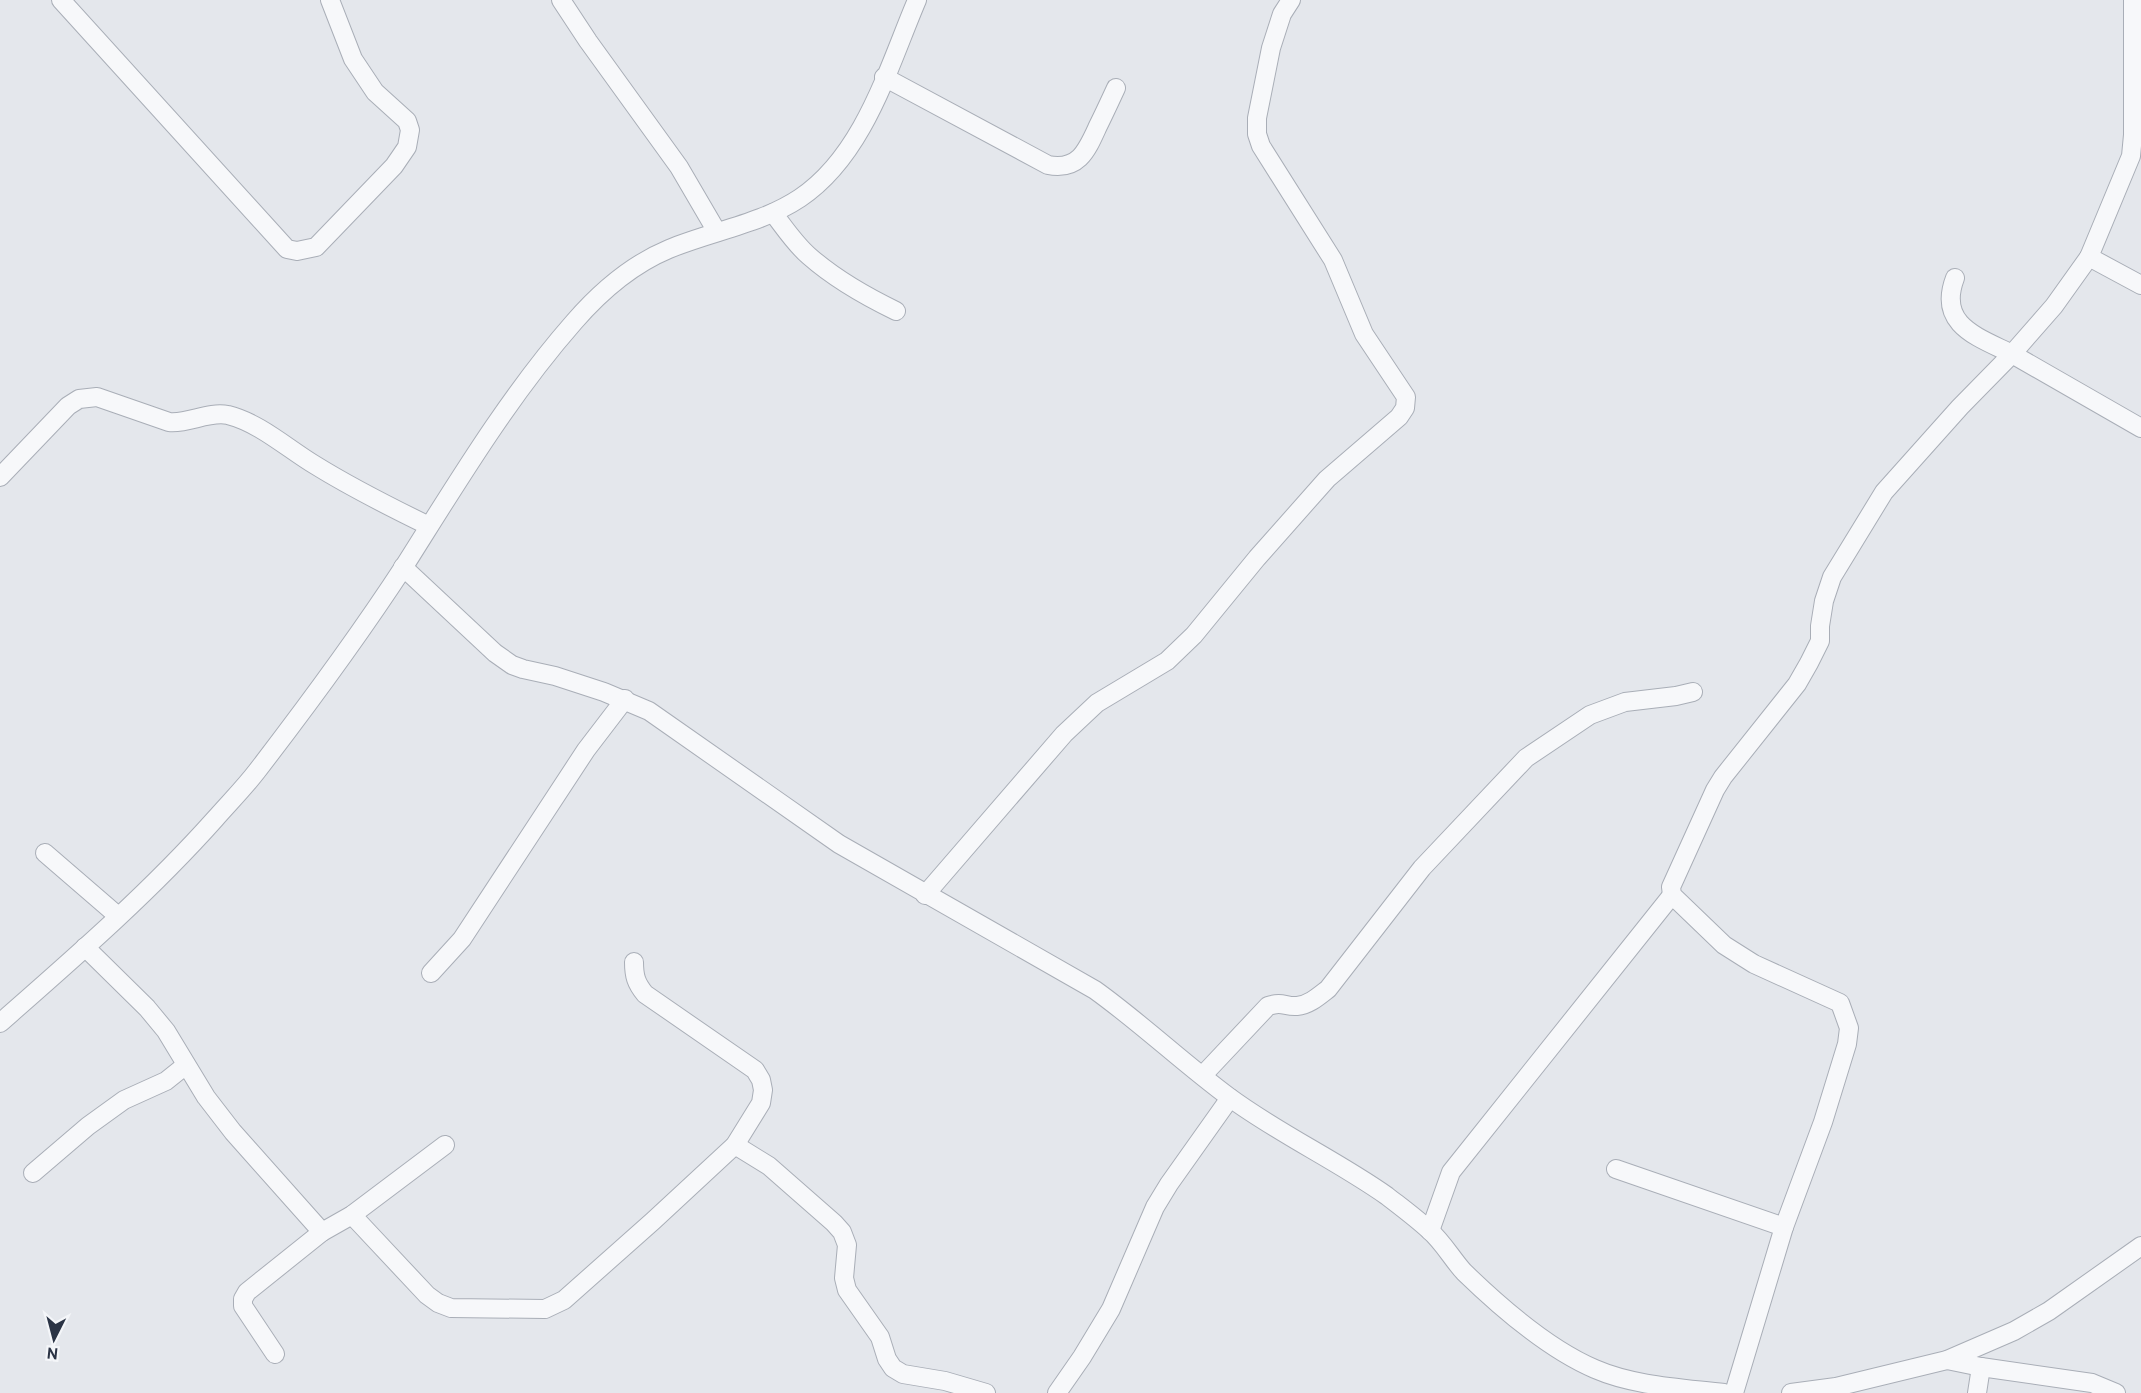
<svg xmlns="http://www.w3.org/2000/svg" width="2141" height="1393" viewBox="0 0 2141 1393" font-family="Overpass,sans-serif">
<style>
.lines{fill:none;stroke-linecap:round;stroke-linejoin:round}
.minor-casing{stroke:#a9aeb7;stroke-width:20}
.minor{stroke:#f7f8fa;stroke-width:18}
</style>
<rect width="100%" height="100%" fill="#e4e7ec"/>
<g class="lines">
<defs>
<g id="minor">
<path d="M61 0 287 249 297 251 316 247 394 166 407 147 410 130 407 121 375 92 353 59 330 0"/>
<path d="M561 0 588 41 679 167 717 232"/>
<path d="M2133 0V135L2131 156 2089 257 2141 285"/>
<path d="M884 77 1048 165C1079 171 1087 150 1098 126 1104 114 1110 101 1116 88"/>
<path d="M773 213C784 227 795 244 809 256 835 279 865 296 896 311"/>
<path d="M2089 257 2054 306 2012 354 2141 428"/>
<path d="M0 477 68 406 79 399 97 397 169 422C189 424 208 411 228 415 260 423 288 449 315 465 352 488 390 507 429 526"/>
<path d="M403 567 495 653 512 665 523 669 555 676 604 692 649 711 839 844 1095 990C1141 1023 1183 1063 1229 1097 1279 1134 1336 1160 1387 1196 1401 1207 1416 1218 1429 1230 1443 1242 1452 1259 1464 1272 1500 1307 1548 1349 1595 1369 1634 1386 1682 1388 1724 1393"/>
<path d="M45 853 118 916"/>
<path d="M925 895 1064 734 1097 703 1167 661 1194 635 1257 558 1327 479 1399 417 1405 408 1406 397 1364 334 1333 260 1261 146 1257 134V118L1271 48 1282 14 1291 0"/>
<path d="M85 947 147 1008 166 1031 206 1097 233 1132 322 1232 352 1215 445 1145"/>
<path d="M431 973 462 939 586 750 625 699"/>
<path d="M0 1023C74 958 149 893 215 819 229 803 244 788 257 771 307 706 360 634 405 565 458 481 509 396 574 322 600 292 633 264 669 249 712 231 761 224 800 198 864 155 888 68 917 0"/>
<path d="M1203 1075 1268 1006C1283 1001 1285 1007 1297 1006 1309 1005 1319 996 1328 989L1422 868 1526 758 1590 715 1625 702 1676 696 1693 692"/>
<path d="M735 1145 769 1166 834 1223 842 1232 847 1245 844 1278 847 1290 880 1337 887 1359 893 1368 903 1374 945 1381 986 1393"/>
<path d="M1616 1169 1784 1227"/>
<path d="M33 1173 88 1126 124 1100 166 1081 186 1065"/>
<path d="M352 1215 427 1295 438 1303 451 1308 545 1309 564 1300 653 1221 735 1145 761 1103 763 1090 761 1080 755 1070 645 994C636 983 634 976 634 962"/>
<path d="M1430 1231 1451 1172 1672 895"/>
<path d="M275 1354 243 1306V1299L247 1292 322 1232"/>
<path d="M1947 1360 1981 1367 2092 1383 2116 1393"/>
<path d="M1057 1393 1082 1357 1111 1309 1155 1207 1169 1184 1230 1098"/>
<path d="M1734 1393 1784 1227 1823 1122 1847 1044 1849 1028 1840 1003 1754 964 1724 945 1672 895 1671 887 1715 790 1723 777 1797 684 1809 663 1820 641V626L1824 601 1832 577 1884 492 1960 407 2012 354C1978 337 1937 325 1955 278"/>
<path d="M1791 1393 1836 1387 1947 1360 2014 1331 2049 1311 2141 1246"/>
<path d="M1977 1393 1981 1367"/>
</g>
</defs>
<use href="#minor" class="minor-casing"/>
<use href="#minor" class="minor"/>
</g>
<g transform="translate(54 1339) rotate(186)" stroke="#f4f6f9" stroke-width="4.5" paint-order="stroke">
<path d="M0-4.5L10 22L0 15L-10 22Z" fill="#2b3445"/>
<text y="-9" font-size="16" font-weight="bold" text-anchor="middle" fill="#2b3445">N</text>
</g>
</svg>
